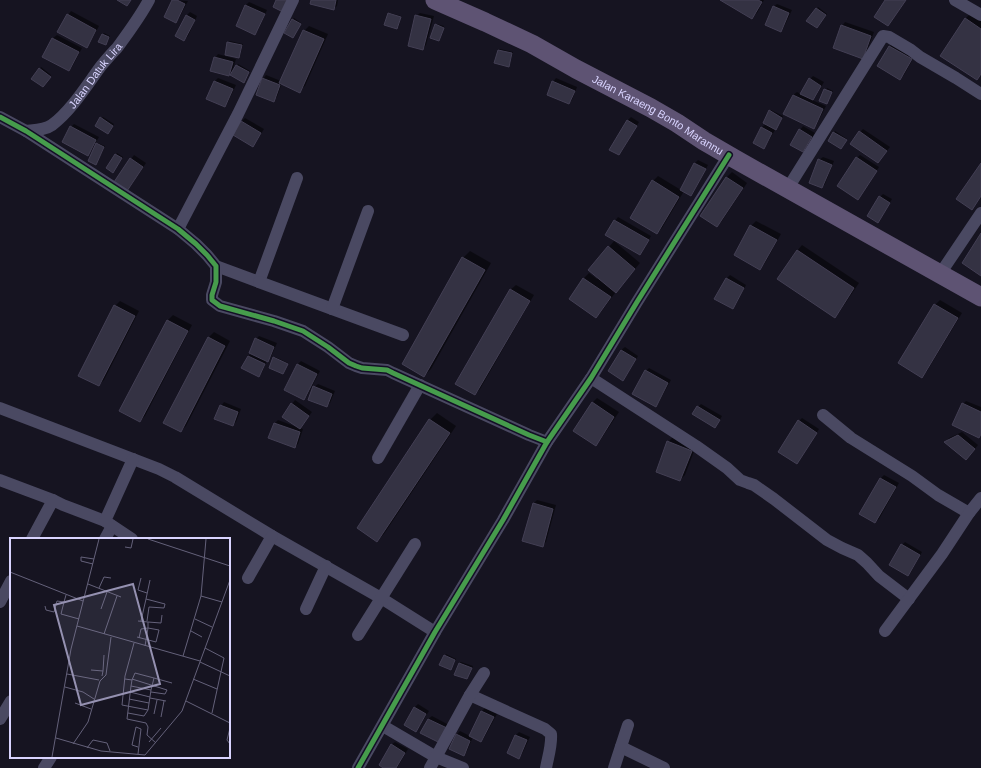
<svg xmlns="http://www.w3.org/2000/svg" width="981" height="768" viewBox="0 0 981 768" font-family="Helvetica,sans-serif">
<style>
.shadow{fill:#0007}
.building{fill:#343243;stroke:#433f54}
.lines{fill:none;stroke-linecap:round;stroke-linejoin:round}
.street{stroke:#4a4962;stroke-width:12}
.primary{stroke:#5e5373;stroke-width:19}
.cycleway-casing{stroke:#130f26;stroke-width:8}
.cycleway{stroke:#469c4c;stroke-width:5}
.labels{text-anchor:middle;stroke-width:3.5;stroke-linejoin:round;paint-order:stroke}
.street-label{font-size:11px;fill:#d9d4ff;stroke:#130f26}
.inset-road{fill:none;stroke:#64617a;stroke-width:1}
.view{fill:#9591b1;fill-opacity:0.15;stroke:#9591b1;stroke-width:2}
.inset-edge{fill:none;stroke:#d9d4ff;stroke-width:2}
</style>
<rect width="100%" height="100%" fill="#161421"/>
<g class="shadow">
<path d="M173 0 188 1 179 18 175 22Z"/>
<path d="M312 0H338L337 6 333 9Z"/>
<path d="M722 0H764L757 13 751 18Z"/>
<path d="M249 2 267 10 258 30 255 34 245 6Z"/>
<path d="M777 4 792 10 784 27 781 31 773 7Z"/>
<path d="M818 7 827 14 818 26 808 20Z"/>
<path d="M71 11 99 26 90 43 87 46 68 15Z"/>
<path d="M190 12 197 16 188 36 184 40 186 16Z"/>
<path d="M390 13 401 16 399 26 397 28 388 14Z"/>
<path d="M420 13 434 16 426 45 423 49 416 16Z"/>
<path d="M971 13 981 20V75L977 79 965 19Z"/>
<path d="M294 18 301 23 294 35 292 20Z"/>
<path d="M845 22 874 32 866 54 834 48 842 26Z"/>
<path d="M437 24 444 26 440 39 436 25Z"/>
<path d="M309 26 328 34 305 86 299 91 282 83 277 97 273 100 263 79 266 75 281 81 304 31Z"/>
<path d="M104 33 110 36 107 42 103 34Z"/>
<path d="M57 35 82 48 72 67 69 70 44 56 53 38Z"/>
<path d="M230 41 243 44 240 56 239 57 228 43Z"/>
<path d="M893 43 915 55 904 75 900 78 879 66 890 46Z"/>
<path d="M500 49 513 52 510 64 508 66 498 50Z"/>
<path d="M218 54 236 59 232 72H233L238 64 250 71 243 81 230 74 229 75 215 58Z"/>
<path d="M41 67 51 75 44 85 40 69Z"/>
<path d="M813 76 824 82 816 96 812 100 826 106 817 124 814 128 785 113 793 95 797 92 801 94 810 79Z"/>
<path d="M218 78 236 85 228 102 225 106 208 98 215 81Z"/>
<path d="M556 78 577 87 572 100 569 103 553 82Z"/>
<path d="M827 88 833 91 827 103 821 100Z"/>
<path d="M771 110 783 116 767 144 763 148 762 127 766 124 770 111Z"/>
<path d="M103 117 114 124 109 132 101 118Z"/>
<path d="M631 117 639 122 622 151 619 154 610 149 628 120Z"/>
<path d="M245 118 264 129 256 142 253 145 234 134 242 121Z"/>
<path d="M74 124 99 137 91 151 88 154 71 127Z"/>
<path d="M803 126 815 133 806 148 803 151 800 130Z"/>
<path d="M863 129 890 147 878 162 860 132Z"/>
<path d="M835 131 847 139 843 146 834 133Z"/>
<path d="M98 143 105 146 97 162V144Z"/>
<path d="M117 153 123 157 114 170 107 168Z"/>
<path d="M134 155 146 163 130 187 115 182 131 159Z"/>
<path d="M860 155 879 167 861 195 857 158Z"/>
<path d="M823 157 834 161 825 184 822 187 819 160Z"/>
<path d="M698 160 708 165 694 191 691 195 684 191 662 228 657 233 653 181 658 176 681 190 695 163Z"/>
<path d="M732 172 747 183 722 221 717 226 726 178Z"/>
<path d="M883 194 892 199 881 218 878 221 880 197Z"/>
<path d="M618 217 651 236 643 250 640 254 615 221Z"/>
<path d="M756 221 781 234 765 263 760 269 751 226Z"/>
<path d="M614 241 640 263 615 293 601 312 596 317 570 299 584 278 589 273 597 279 598 278 609 247Z"/>
<path d="M802 245 859 283 840 311 835 316 797 251Z"/>
<path d="M470 251 491 263 431 369 424 376 463 258Z"/>
<path d="M730 275 746 285 736 304 732 308 726 279Z"/>
<path d="M516 285 534 295 480 389 475 394 510 290Z"/>
<path d="M940 300 962 313 927 371 922 376 935 305Z"/>
<path d="M120 301 139 311 104 380 99 385 115 306Z"/>
<path d="M173 315 192 325 145 416 140 421 120 411 168 320Z"/>
<path d="M214 332 230 341 186 426 181 431 165 422 209 337Z"/>
<path d="M259 336 277 343 271 357 267 360 262 372 258 376 248 356 252 353 256 339Z"/>
<path d="M625 347 638 356 626 376 623 379 621 350Z"/>
<path d="M275 357 288 363 283 373 274 358Z"/>
<path d="M301 361 320 371 307 396 304 399 298 364Z"/>
<path d="M649 368 671 380 659 402 655 406 646 371Z"/>
<path d="M318 384 335 391 330 403 326 406 314 387Z"/>
<path d="M597 398 619 412 601 439 596 445 592 403Z"/>
<path d="M295 400 312 412 300 428 303 429 298 444 295 447 269 438 275 423 278 420 297 427 292 404Z"/>
<path d="M966 401 981 407V435L979 437 963 404Z"/>
<path d="M224 402 241 409 236 422 233 425 221 406Z"/>
<path d="M701 404 722 416 718 423 715 427 698 407Z"/>
<path d="M437 413 456 426 384 534 377 541 430 420Z"/>
<path d="M802 418 819 429 800 459 797 463 799 421Z"/>
<path d="M962 432 978 445 969 456 946 442 949 438Z"/>
<path d="M673 437 696 446 685 475 680 480 668 442Z"/>
<path d="M884 475 899 483 879 519 875 522 861 513 881 478Z"/>
<path d="M537 500 556 505 546 542 542 546 534 503Z"/>
<path d="M905 542 922 552 911 572 907 575 902 545Z"/>
<path d="M446 654 456 659 451 669 445 656Z"/>
<path d="M461 662 473 666 467 678 455 674 459 663Z"/>
<path d="M418 704 429 711 419 727 416 731 414 708Z"/>
<path d="M485 708 497 714 484 738 481 741 473 737 467 751 463 755 451 749 457 734 460 731 470 736 482 711Z"/>
<path d="M432 716 449 725 443 738 428 719Z"/>
<path d="M519 732 530 737 522 754 519 757 508 753 516 735Z"/>
<path d="M395 742 408 749 397 768H385L391 745Z"/>
</g>
<g class="building">
<path d="M117 0H131L127 6Z"/>
<path d="M172 0H177L185 4 176 23 164 17Z"/>
<path d="M276 0H291L285 13 273 7Z"/>
<path d="M311 0H336L334 10 310 4Z"/>
<path d="M720 0H758L762 2 752 19Z"/>
<path d="M885 0H906L888 26 874 17Z"/>
<path d="M245 5 265 14 255 35 236 26Z"/>
<path d="M773 6 789 13 781 32 765 25Z"/>
<path d="M816 8 826 15 817 28 806 21Z"/>
<path d="M388 13 401 17 397 29 384 25Z"/>
<path d="M67 14 96 30 87 48 57 32Z"/>
<path d="M186 15 195 20 184 41 175 36Z"/>
<path d="M415 15 431 19 423 50 408 46Z"/>
<path d="M965 18 981 29V74L977 80 940 56Z"/>
<path d="M292 19 301 24 293 38 284 33Z"/>
<path d="M435 24 444 28 439 41 430 38Z"/>
<path d="M841 25 871 36 863 59 833 48Z"/>
<path d="M303 30 324 39 300 93 279 83Z"/>
<path d="M102 34 109 37 106 45 98 42Z"/>
<path d="M52 38 79 52 69 71 42 57Z"/>
<path d="M227 42 242 45 239 58 225 55Z"/>
<path d="M889 46 912 59 900 80 877 66Z"/>
<path d="M498 50 512 53 509 67 494 63Z"/>
<path d="M214 57 233 62 229 76 210 71Z"/>
<path d="M236 65 249 72 244 83 230 75Z"/>
<path d="M39 68 51 77 43 87 31 79Z"/>
<path d="M262 78 280 85 274 102 256 95Z"/>
<path d="M809 78 821 86 813 100 800 94Z"/>
<path d="M214 81 233 89 225 107 206 99Z"/>
<path d="M552 81 575 91 569 104 547 95Z"/>
<path d="M824 89 832 92 827 104 819 101Z"/>
<path d="M793 95 823 109 814 129 783 114Z"/>
<path d="M769 110 782 118 776 130 763 123Z"/>
<path d="M100 117 113 126 108 134 95 126Z"/>
<path d="M627 120 637 126 619 155 609 150Z"/>
<path d="M241 121 261 133 253 147 233 135Z"/>
<path d="M70 126 96 140 88 156 62 142Z"/>
<path d="M761 127 772 133 764 149 753 143Z"/>
<path d="M799 129 812 137 803 152 790 145Z"/>
<path d="M859 131 887 151 878 163 850 144Z"/>
<path d="M833 132 847 140 841 149 828 141Z"/>
<path d="M96 143 104 147 96 165 88 161Z"/>
<path d="M115 154 122 158 113 173 106 168Z"/>
<path d="M856 157 877 171 858 200 837 186Z"/>
<path d="M130 158 143 167 127 191 114 182Z"/>
<path d="M818 159 832 165 822 188 809 183Z"/>
<path d="M694 163 706 169 691 196 680 190Z"/>
<path d="M981 163V196L972 210 956 199Z"/>
<path d="M726 177 743 188 717 227 700 216Z"/>
<path d="M652 180 679 197 657 234 630 218Z"/>
<path d="M879 196 890 203 878 223 867 216Z"/>
<path d="M614 220 649 240 640 255 605 235Z"/>
<path d="M750 225 777 240 760 270 734 255Z"/>
<path d="M981 233V276L962 263Z"/>
<path d="M608 246 635 269 616 293 588 270Z"/>
<path d="M797 250 854 288 835 318 777 279Z"/>
<path d="M462 257 485 270 424 377 402 364Z"/>
<path d="M583 278 611 297 596 318 569 299Z"/>
<path d="M726 278 744 288 733 309 714 299Z"/>
<path d="M510 289 530 301 475 395 455 384Z"/>
<path d="M934 304 958 318 922 378 898 363Z"/>
<path d="M114 305 135 316 99 386 78 376Z"/>
<path d="M167 320 188 331 140 422 119 411Z"/>
<path d="M208 337 225 346 181 432 163 423Z"/>
<path d="M255 338 274 347 268 362 249 353Z"/>
<path d="M621 350 636 359 623 381 608 371Z"/>
<path d="M248 356 265 364 259 377 241 368Z"/>
<path d="M273 357 288 364 283 374 269 368Z"/>
<path d="M297 364 317 374 304 400 284 390Z"/>
<path d="M645 370 668 383 656 407 632 394Z"/>
<path d="M313 386 332 394 327 407 308 400Z"/>
<path d="M592 402 614 417 596 446 573 431Z"/>
<path d="M291 403 309 416 300 429 282 417Z"/>
<path d="M962 403 981 412V434L979 438 952 425Z"/>
<path d="M220 405 238 412 233 426 214 419Z"/>
<path d="M697 406 720 420 715 428 692 414Z"/>
<path d="M429 419 450 433 377 542 357 528Z"/>
<path d="M798 420 817 433 797 464 778 452Z"/>
<path d="M274 423 300 432 295 448 268 438Z"/>
<path d="M958 435 975 449 966 460 944 442Z"/>
<path d="M667 441 692 451 680 481 656 472Z"/>
<path d="M880 478 896 487 875 523 859 514Z"/>
<path d="M533 503 553 509 543 547 522 541Z"/>
<path d="M901 544 920 555 908 576 889 565Z"/>
<path d="M444 655 455 660 451 670 439 665Z"/>
<path d="M459 663 472 668 467 679 454 675Z"/>
<path d="M414 707 426 714 416 732 404 725Z"/>
<path d="M481 711 494 717 481 742 469 736Z"/>
<path d="M428 719 447 728 440 743 420 733Z"/>
<path d="M456 734 470 741 464 756 449 749Z"/>
<path d="M515 735 527 740 519 759 507 753Z"/>
<path d="M391 744 405 753 396 768H383L379 765Z"/>
</g>
<g class="lines">
<g class="street">
<path d="M955 0 981 15"/>
<path d="M0 117 26 131 178 229 196 244 207 255 216 266V282L212 295V300L220 306 274 321 303 331 328 347 349 363 356 366 362 368 387 370 393 373 529 435 547 442"/>
<path id="s1" d="M26 131C35 130 45 130 52 125 71 111 87 85 101 66 106 60 111 54 117 48 128 33 140 17 149 0"/>
<path d="M788 188 883 36 889 37 911 50 920 57 956 78 981 94"/>
<path d="M178 229 238 114 293 0"/>
<path d="M216 266 259 282 297 178"/>
<path d="M940 274 981 213"/>
<path d="M259 282 403 335"/>
<path d="M332 309 368 211"/>
<path d="M591 378 696 446 727 468 740 480 748 483 754 485 774 499 827 540 842 548 858 555 867 563 879 576 909 599"/>
<path d="M0 408 159 469 175 477 272 536 381 598 435 632"/>
<path d="M823 415 851 438 912 476 938 495 969 513"/>
<path d="M378 458 420 385"/>
<path d="M0 480 53 500"/>
<path d="M32 539 53 500 63 505 105 521"/>
<path d="M105 539 112 526"/>
<path d="M132 539 105 521 133 459"/>
<path d="M248 578 272 536"/>
<path d="M0 602 11 581"/>
<path d="M306 609 326 566"/>
<path d="M885 631 942 554 969 513 981 498"/>
<path d="M358 635 415 544"/>
<path d="M470 695 545 729 551 734C552 745 548 757 546 768"/>
<path d="M0 719 11 701"/>
<path d="M383 726 436 757 463 768"/>
<path d="M621 747 664 768"/>
<path d="M44 768 51 757"/>
<path d="M358 768 435 632 503 520 547 442 591 378 637 302 729 155"/>
<path d="M430 768 470 695 484 673"/>
<path d="M614 768 628 725"/>
</g>
<path class="primary" id="s2" d="M435 0 485 22 532 44 576 69 651 108 677 123 704 141 735 159 981 297"/>
<defs>
<g id="cycleway">
<path d="M0 117 26 131 178 229 196 244 207 255 216 266V282L212 295V300L220 306 274 321 303 331 328 347 349 363 356 366 362 368 387 370 393 373 529 435 547 442"/>
<path d="M358 768 435 632 503 520 547 442 591 378 637 302 729 155"/>
</g>
</defs>
<use href="#cycleway" class="cycleway-casing"/>
<use href="#cycleway" class="cycleway"/>
</g>
<g class="labels">
<g class="street-label">
<text dy="4" stroke="none"><textPath href="#s1" startOffset="93">Jalan Datuk Lira</textPath></text>
<text dy="4" stroke="none"><textPath href="#s2" startOffset="251">Jalan Karaeng Bonto Marannu</textPath></text>
</g>
</g>
<g transform="translate(10 538)">
<rect width="220" height="220" fill="#161421"/>
<path class="inset-road" d="M138 1 220 28M115 9 121 10 123 1M83 26 71 23V19L84 21M0 34 73 63M131 40 128 52 137 55M78 46 111 59M89 50 94 39 101 40M191 58 212 64M136 61 140 42M54 64 51 76 69 81M35 68 36 72 44 74 47 63 54 64 56 57M91 71 97 54M185 81 202 89M131 83 136 61 155 66 154 70 139 69 137 83M138 84 151 85 152 77M67 88 190 123M181 93 192 99M94 96 107 58M127 99 146 104 149 92 138 90V84L128 83M129 100 131 91 138 90 135 108M195 110 214 120 202 175M173 118 191 58 196 1M190 124 220 138M81 132 93 133 92 138M93 133 94 117M57 136 89 142M115 141 122 142 125 135 144 140M122 141 157 152 155 156 141 154M183 141 207 151M122 142 121 148 141 152 138 172M121 148 117 181 136 185 138 189 137 197 146 205M55 149 73 154 84 161M141 152 144 140 162 145M120 154 140 159M140 160 156 163M119 161 139 165M176 163 220 185M65 165 81 171M118 175 134 178 138 172 112 167 115 138 124 105M144 176 147 162M151 179 154 163M220 190 217 202 220 206M46 200 91 213 135 217 172 173 220 42M139 204 151 190M63 206 78 184 90 143 96 137 101 99M77 210 83 202 97 205 100 213M128 216 131 191 126 189 122 207 128 209M42 219 61 111 89 1"/>
<path class="view" d="M123 46 150 146 71 167 44 67Z"/>
<rect width="220" height="220" class="inset-edge"/>
</g>
</svg>
